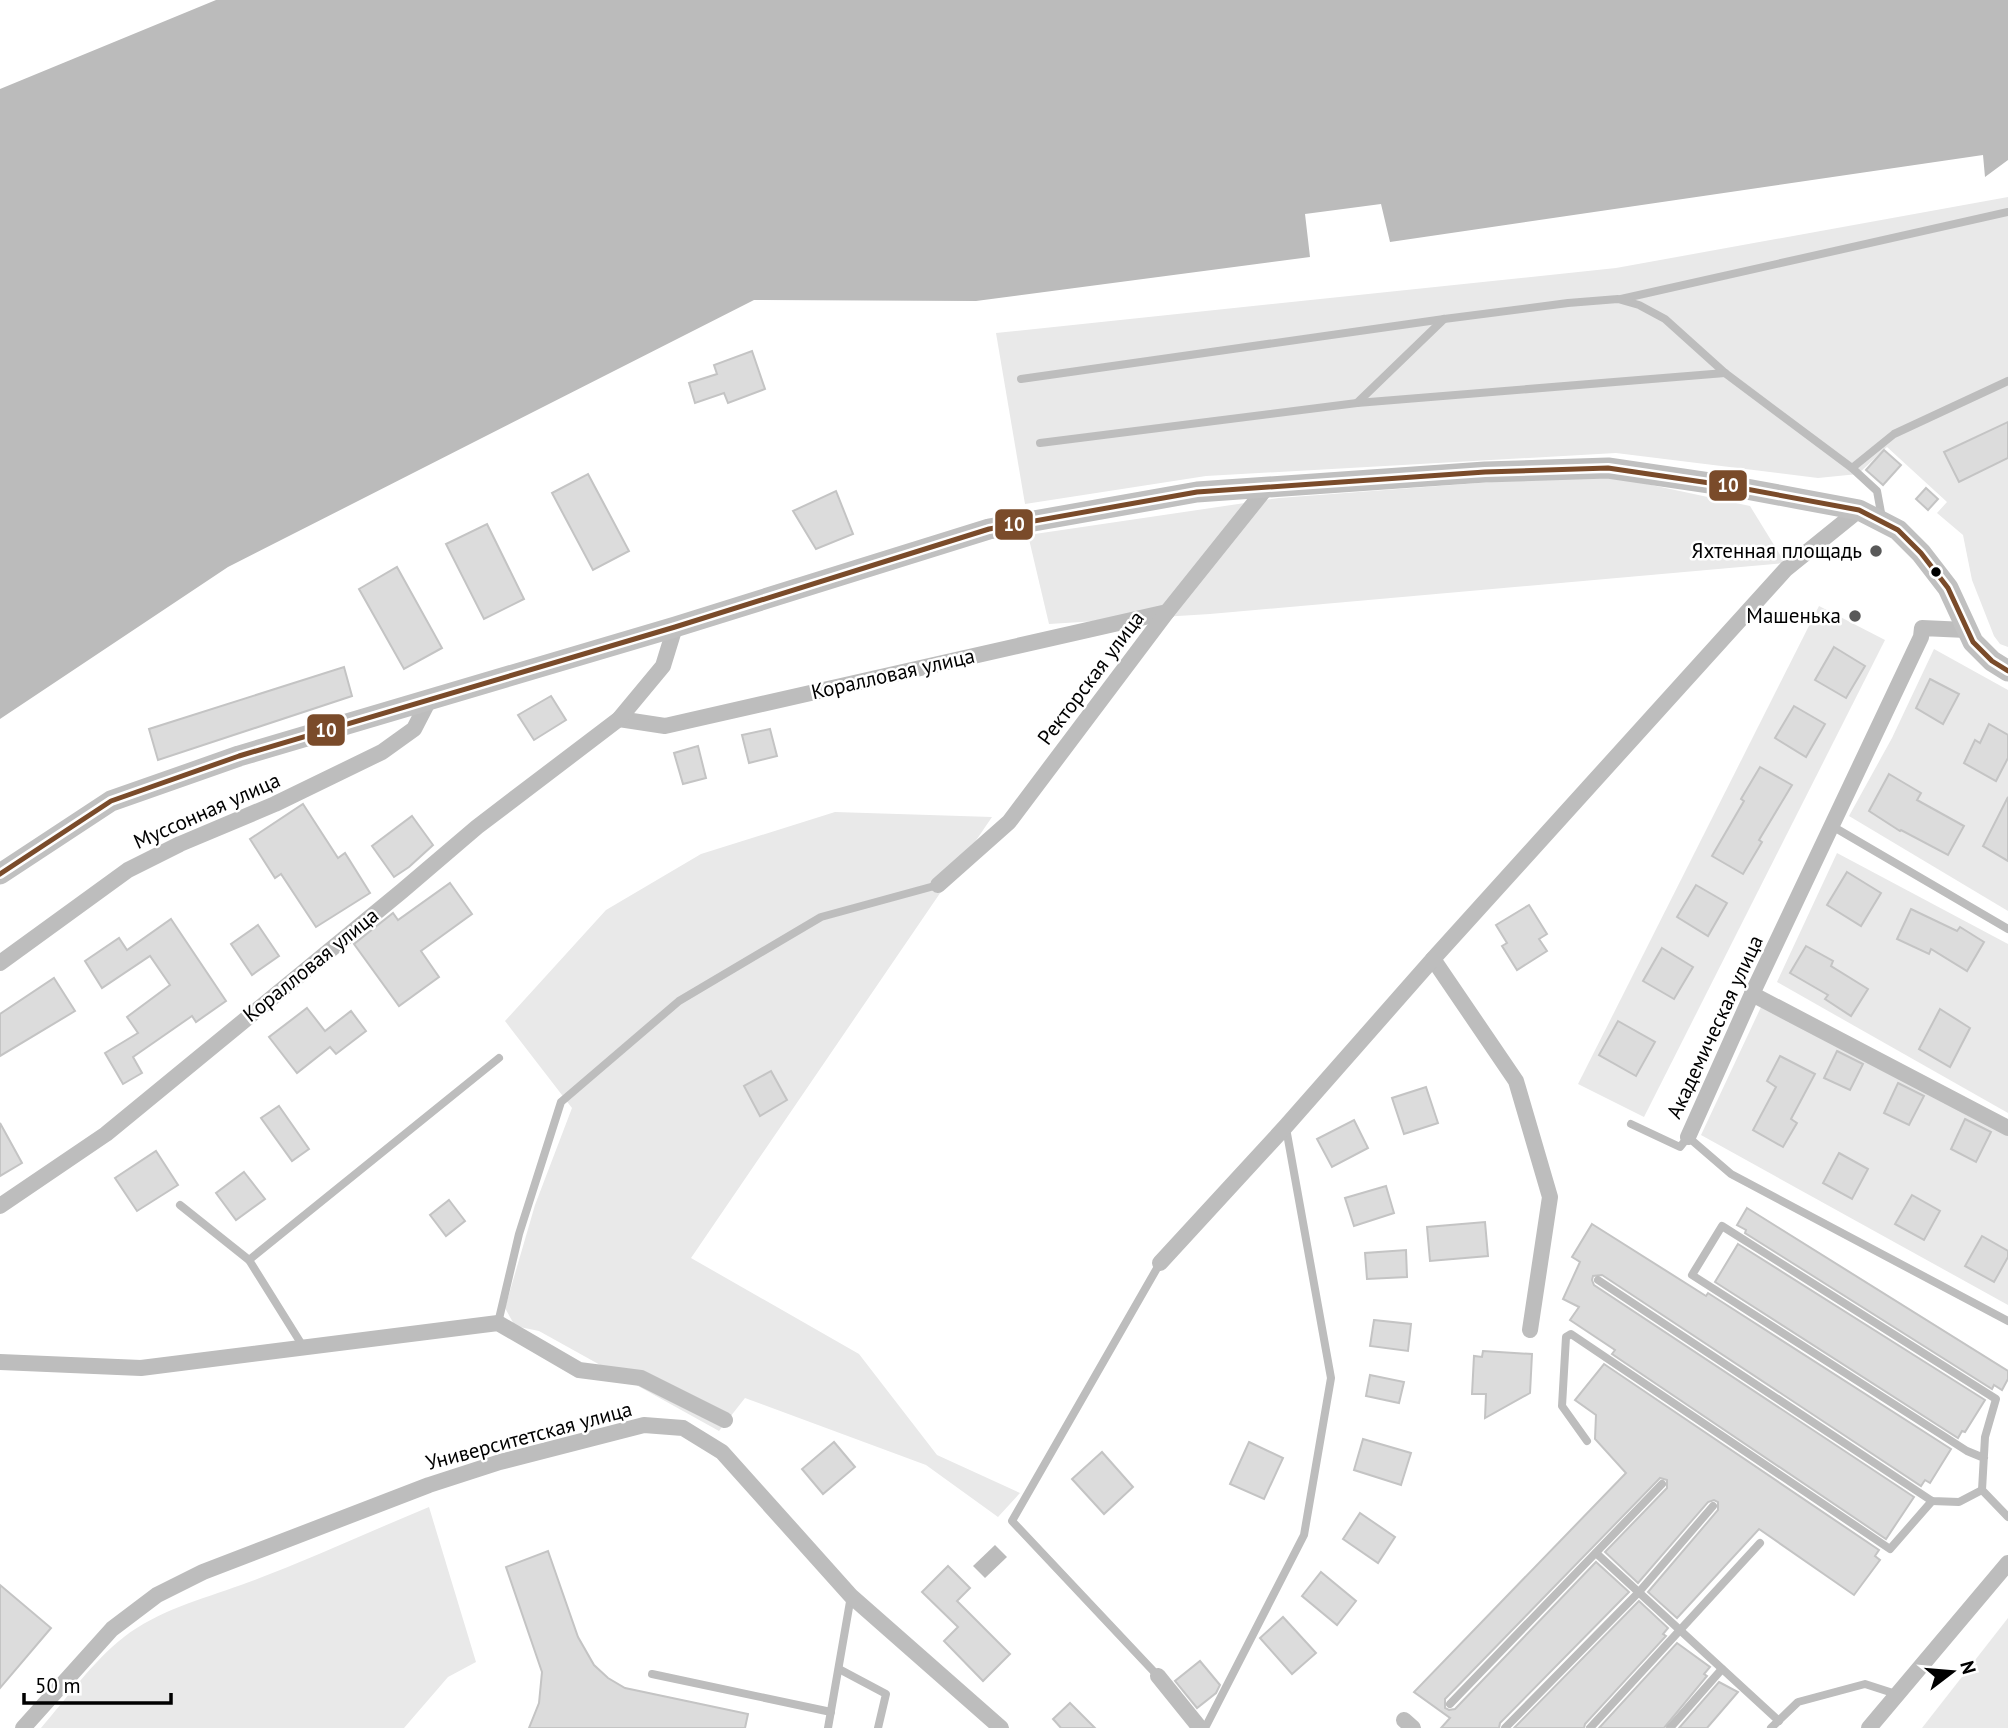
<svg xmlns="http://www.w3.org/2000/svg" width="2008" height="1728" viewBox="0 0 2008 1728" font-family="'PT Sans',sans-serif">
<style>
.green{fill:#e9e9e9}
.water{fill:#bbb}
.building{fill:#dcdcdc;stroke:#c4c4c4;stroke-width:2}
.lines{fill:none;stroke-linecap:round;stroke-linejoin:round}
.lane{stroke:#bdbdbd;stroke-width:8}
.street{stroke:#bdbdbd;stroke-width:16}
.secondary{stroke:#c0c0c0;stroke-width:21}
.bus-1-casing{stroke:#fff;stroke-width:10}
.bus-1{stroke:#7a4b2a;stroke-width:5}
.poi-dot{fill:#595959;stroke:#fff;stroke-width:2.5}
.bus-dot{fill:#000;stroke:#fff;stroke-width:2.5}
.labels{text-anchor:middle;stroke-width:5;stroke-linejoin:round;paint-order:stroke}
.poi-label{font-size:21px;fill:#000;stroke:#fff;text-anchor:end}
.street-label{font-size:21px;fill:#000;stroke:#fff}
.line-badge{stroke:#fff;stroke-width:2.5}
.badge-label{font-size:19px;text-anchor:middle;font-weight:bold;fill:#fff}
</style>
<rect width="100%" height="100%" fill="#fff"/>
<g class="green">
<path d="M2008 197V647L2000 644 1994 636 1972 580 1963 535 1937 513 1947 502 1887 447 1858 474 1818 478 1616 453 1206 476 1025 504 996 333 1616 268Z"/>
<path d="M1600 474 1750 506 1785 563 1210 614 1049 624 1028 535 1279 498Z"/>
<path d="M1819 606 1885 640 1644 1117 1578 1084Z"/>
<path d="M1934 649 2008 690V911L1849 816 1892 738Z"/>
<path d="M835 812 992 817 691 1258 859 1354 937 1455 1020 1493 998 1517 926 1465 745 1398 719 1431 539 1331 515 1326 505 1308 535 1205 572 1108 505 1021 606 910 701 854Z"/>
<path d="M1837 853 2008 944V1113L1777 982Z"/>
<path d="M1761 1007 2008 1136V1305L1701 1135Z"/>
<path d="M429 1507 476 1662 448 1677 404 1728H41C67 1698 92 1662 124 1637 157 1611 202 1599 241 1585 304 1562 366 1533 429 1507Z"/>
<path d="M2008 1618V1728H1922Z"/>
</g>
<g class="water">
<path d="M216 0H2008V160L1985 177 1983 155 1390 242 1381 204 1305 214 1310 257 976 301 754 300 228 567 0 719V89Z"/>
<path d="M995 1545 1007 1557 985 1578 973 1566Z"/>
</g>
<g class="building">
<path d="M752 351 765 389 728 403 724 393 695 403 689 383 717 374 714 365Z"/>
<path d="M2008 422V458L1959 482 1944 452Z"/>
<path d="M1884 450 1901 465 1883 485 1866 470Z"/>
<path d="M588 474 629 551 593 570 552 493Z"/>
<path d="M1926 488 1938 499 1928 510 1916 499Z"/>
<path d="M836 491 853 534 816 549 793 511Z"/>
<path d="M487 524 524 599 484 619 446 544Z"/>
<path d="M397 567 442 648 404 669 359 589Z"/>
<path d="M1834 647 1865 666 1846 698 1815 680Z"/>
<path d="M344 667 352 696 158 760 149 729Z"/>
<path d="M1930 679 1959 694 1943 724 1916 708Z"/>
<path d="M551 696 566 720 534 740 518 715Z"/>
<path d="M1794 706 1825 724 1806 757 1775 738Z"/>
<path d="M1989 724 2008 735V758L1996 781 1964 763 1975 740 1980 743Z"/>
<path d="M770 729 777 756 749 763 742 735Z"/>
<path d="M698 746 706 778 683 784 674 753Z"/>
<path d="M1760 767 1792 785 1759 840 1762 842 1743 874 1712 856 1744 801 1741 799Z"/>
<path d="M1889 774 1921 793 1917 800 1964 826 1948 855 1901 830 1900 831 1869 811Z"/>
<path d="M2008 797V861L1983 846Z"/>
<path d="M303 804 338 858 345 853 370 893 316 927 281 874 275 878 250 839Z"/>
<path d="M412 816 433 845 409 867 394 877 372 846Z"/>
<path d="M1847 872 1881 893 1861 926 1827 905Z"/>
<path d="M450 883 472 914 421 951 439 977 399 1006 354 944 393 913 398 920Z"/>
<path d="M1696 885 1727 903 1708 936 1677 917Z"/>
<path d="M1529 905 1547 934 1539 939 1547 951 1517 970 1502 946 1507 943 1496 925Z"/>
<path d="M1911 909 1957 931 1960 927 1984 942 1967 971 1931 949 1929 954 1897 939Z"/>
<path d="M171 919 226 1001 196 1022 192 1016 133 1057 142 1073 123 1084 105 1053 138 1033 127 1017 170 985 150 956 102 988 85 961 119 938 127 950Z"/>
<path d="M258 925 279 956 252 975 231 944Z"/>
<path d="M1806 946 1833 961 1831 966 1868 989 1851 1016 1825 999 1828 995 1790 973Z"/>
<path d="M1662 948 1693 967 1674 999 1643 981Z"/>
<path d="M54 978 75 1011 0 1056V1014Z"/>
<path d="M307 1008 325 1031 351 1011 366 1031 336 1054 330 1047 297 1073 269 1037Z"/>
<path d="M1940 1009 1970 1028 1950 1067 1919 1049Z"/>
<path d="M1618 1021 1655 1042 1636 1076 1599 1055Z"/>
<path d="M1837 1051 1863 1064 1850 1090 1824 1078Z"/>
<path d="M1780 1056 1815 1074 1791 1119 1797 1123 1783 1147 1753 1130 1776 1087 1767 1081Z"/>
<path d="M771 1071 787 1100 760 1116 744 1086Z"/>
<path d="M1898 1083 1924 1096 1909 1125 1884 1113Z"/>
<path d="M1426 1087 1438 1123 1404 1134 1392 1098Z"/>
<path d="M279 1106 309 1149 292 1161 261 1118Z"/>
<path d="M1965 1119 1991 1132 1976 1162 1951 1149Z"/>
<path d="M1354 1120 1368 1148 1332 1167 1317 1139Z"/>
<path d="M0 1123 22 1163 0 1176Z"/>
<path d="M156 1151 178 1185 137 1211 115 1178Z"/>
<path d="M1839 1153 1868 1169 1852 1199 1823 1183Z"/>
<path d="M244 1172 265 1199 236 1220 216 1193Z"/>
<path d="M1386 1186 1394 1213 1354 1226 1345 1198Z"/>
<path d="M1912 1195 1940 1211 1924 1240 1895 1224Z"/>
<path d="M449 1200 465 1221 446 1236 430 1215Z"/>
<path d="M1747 1208 2008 1371V1379L2002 1390 1994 1385 1992 1389 1745 1233 1746 1230 1737 1225Z"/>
<path d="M1485 1222 1488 1256 1430 1261 1427 1227Z"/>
<path d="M1592 1224 1706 1296 1708 1293 1951 1449 1930 1483 1925 1480 1921 1486 1602 1275 1593 1276 1592 1280 1594 1285 1914 1497 1886 1539 1612 1354 1615 1350 1570 1320 1579 1307 1563 1299 1580 1262 1572 1257Z"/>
<path d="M1982 1236 2008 1251V1257L1994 1282 1965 1266Z"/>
<path d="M1738 1244 1985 1400 1965 1432 1962 1431 1958 1438 1715 1282Z"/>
<path d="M1406 1250 1407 1277 1367 1279 1365 1253Z"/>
<path d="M1374 1320 1411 1324 1408 1351 1370 1346Z"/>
<path d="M1483 1351 1532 1354 1530 1393 1485 1418 1486 1394H1472L1474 1356 1482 1357Z"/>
<path d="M1604 1364 1879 1550 1875 1556 1880 1560 1854 1595 1759 1529 1677 1618 1648 1592 1718 1510V1502L1714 1500 1708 1502 1638 1583 1605 1552 1667 1488V1480L1660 1478 1445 1699V1708L1449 1710 1455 1709 1596 1562 1629 1592 1500 1723 1499 1728H1441L1450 1718 1414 1692 1626 1473 1595 1439 1596 1415 1575 1400Z"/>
<path d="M1370 1375 1404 1382 1399 1403 1366 1396Z"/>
<path d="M1363 1439 1411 1453 1401 1485 1354 1470Z"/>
<path d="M834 1442 855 1467 823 1494 802 1469Z"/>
<path d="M1249 1442 1283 1458 1264 1499 1230 1484Z"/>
<path d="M1102 1452 1133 1487 1104 1514 1072 1479Z"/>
<path d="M1360 1513 1395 1537 1378 1563 1343 1539Z"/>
<path d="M548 1551 578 1637 594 1665 608 1678 625 1688 748 1714 745 1728H529L539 1703 542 1672 506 1567Z"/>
<path d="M948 1566 970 1588 957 1601 1010 1654 983 1681 944 1641 958 1627 922 1592Z"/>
<path d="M1321 1572 1356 1601 1337 1625 1302 1596Z"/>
<path d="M0 1585 51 1628 0 1688Z"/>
<path d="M1639 1601 1668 1628 1663 1634 1666 1636 1585 1724 1584 1728H1514Z"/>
<path d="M1283 1617 1316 1653 1292 1674 1260 1638Z"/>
<path d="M1677 1643 1710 1667 1704 1674 1707 1676 1664 1728H1599Z"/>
<path d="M1200 1661 1220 1685 1216 1693 1197 1708 1175 1681Z"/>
<path d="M1719 1682 1738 1692 1707 1728H1679Z"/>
<path d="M1070 1703 1095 1728H1061L1053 1719Z"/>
</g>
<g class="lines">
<g class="lane">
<path d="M1621 299 2008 212"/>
<path d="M1021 379 1444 319 1568 303 1618 299 1639 305 1665 319 1725 373 1852 468 1877 491 1882 518"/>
<path d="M1357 403 1725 373"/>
<path d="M1040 443 1357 403 1444 319"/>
<path d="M1852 468 1894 434 2008 381"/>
<path d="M1832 826 2008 929"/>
<path d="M1631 1124 1680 1147 1688 1137 1731 1174 2008 1321"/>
<path d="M180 1205 249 1260"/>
<path d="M1598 1280 1932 1501 1959 1502 1982 1490"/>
<path d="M498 1323 519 1234 561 1102 679 1001 821 917 938 885"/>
<path d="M304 1348 249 1260 499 1058"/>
<path d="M1587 1441 1562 1406 1566 1337 1571 1334 1890 1549 1932 1501"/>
<path d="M1984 1458 1967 1451 1692 1275 1722 1226 1996 1399 1985 1437 1982 1490 2008 1517"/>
<path d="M1596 1553 1779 1721"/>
<path d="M839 1669 886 1694 878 1728"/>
<path d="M652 1674 831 1712"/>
<path d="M1158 1676 1012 1521 1160 1263"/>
<path d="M1450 1704 1662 1484"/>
<path d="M828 1728 851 1596"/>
<path d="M1205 1728 1304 1535 1331 1378 1286 1128"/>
<path d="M1505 1728 1639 1592 1713 1506"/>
<path d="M1590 1728 1760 1543"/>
<path d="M1670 1728 1722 1669"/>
<path d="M1771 1728 1798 1702 1865 1684 1896 1694"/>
</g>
<g class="street">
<path d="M619 719 665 726 1167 612"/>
<path d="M938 885 1009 822 1167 612 1267 487"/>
<path d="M1433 959 1516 1081 1550 1197 1530 1330"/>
<path d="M0 963 128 870 180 844 275 804 382 752 414 729 429 700"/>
<path d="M1752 994 2008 1128"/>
<path d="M1688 1137 1752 994 1921 637 1922 628 1966 630"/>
<path d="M0 1206 106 1134 402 891 477 827 619 719 663 666 675 627"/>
<path d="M1160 1263 1286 1126 1433 959 1786 569 1859 510"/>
<path d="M0 1362 141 1368 498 1323 579 1370 641 1378 725 1420"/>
<path d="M1158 1676 1200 1728"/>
<path d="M1404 1720 1413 1728"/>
<path d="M23 1728 112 1629 157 1595 203 1572 429 1485 500 1462 644 1425 683 1428 722 1452 851 1596 1001 1728"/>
<path d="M1869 1728 2008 1563"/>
</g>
<path class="secondary" d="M0 874 111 801 239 756 675 627 989 529 1197 492 1485 472 1608 468 1730 486 1859 510 1898 530 1921 553 1948 588 1973 642 1992 661 2008 671"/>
<defs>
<path id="bus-1" d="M0 874 111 801 239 756 675 627 989 529 1197 492 1485 472 1608 468 1730 486 1859 510 1898 530 1921 553 1948 588 1973 642 1992 661 2008 671"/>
</defs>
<use href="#bus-1" class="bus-1-casing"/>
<use href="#bus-1" class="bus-1"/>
</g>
<g class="poi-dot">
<circle cx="1876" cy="551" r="7"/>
<circle cx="1855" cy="616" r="7"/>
</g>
<circle class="bus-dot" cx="1936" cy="572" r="6"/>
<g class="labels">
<g class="poi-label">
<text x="1862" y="558">Яхтенная площадь</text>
<text x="1841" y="623">Машенька</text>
</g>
<g class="street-label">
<text transform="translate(893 674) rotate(-13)" y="7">Коралловая улица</text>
<text transform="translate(1091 678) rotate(-53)" y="7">Ректорская улица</text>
<text transform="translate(207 811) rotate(-24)" y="7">Муссонная улица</text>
<text transform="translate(311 965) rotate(-39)" y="7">Коралловая улица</text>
<text transform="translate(1715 1027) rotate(-65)" y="7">Академическая улица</text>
<text transform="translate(529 1436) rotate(-15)" y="7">Университетская улица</text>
</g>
</g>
<g class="line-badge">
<rect x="1708" y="469" width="40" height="33" rx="7" fill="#7a4b2a"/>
<rect x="994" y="508" width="40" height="33" rx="7" fill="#7a4b2a"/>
<rect x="306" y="713" width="40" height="34" rx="7" fill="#7a4b2a"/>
</g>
<g class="badge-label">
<text x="1728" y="492">10</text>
<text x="1014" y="531">10</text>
<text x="326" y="737">10</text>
</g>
<g transform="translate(1952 1672) rotate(74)" stroke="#ffffff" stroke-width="5" paint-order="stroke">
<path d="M0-5L12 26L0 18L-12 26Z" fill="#000000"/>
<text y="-10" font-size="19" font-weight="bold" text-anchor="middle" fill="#000000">N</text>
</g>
<path d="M24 1693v10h147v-10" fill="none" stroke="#000000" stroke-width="3.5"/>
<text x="35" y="1693" font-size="21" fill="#000000" stroke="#ffffff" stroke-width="5" paint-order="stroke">50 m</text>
</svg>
